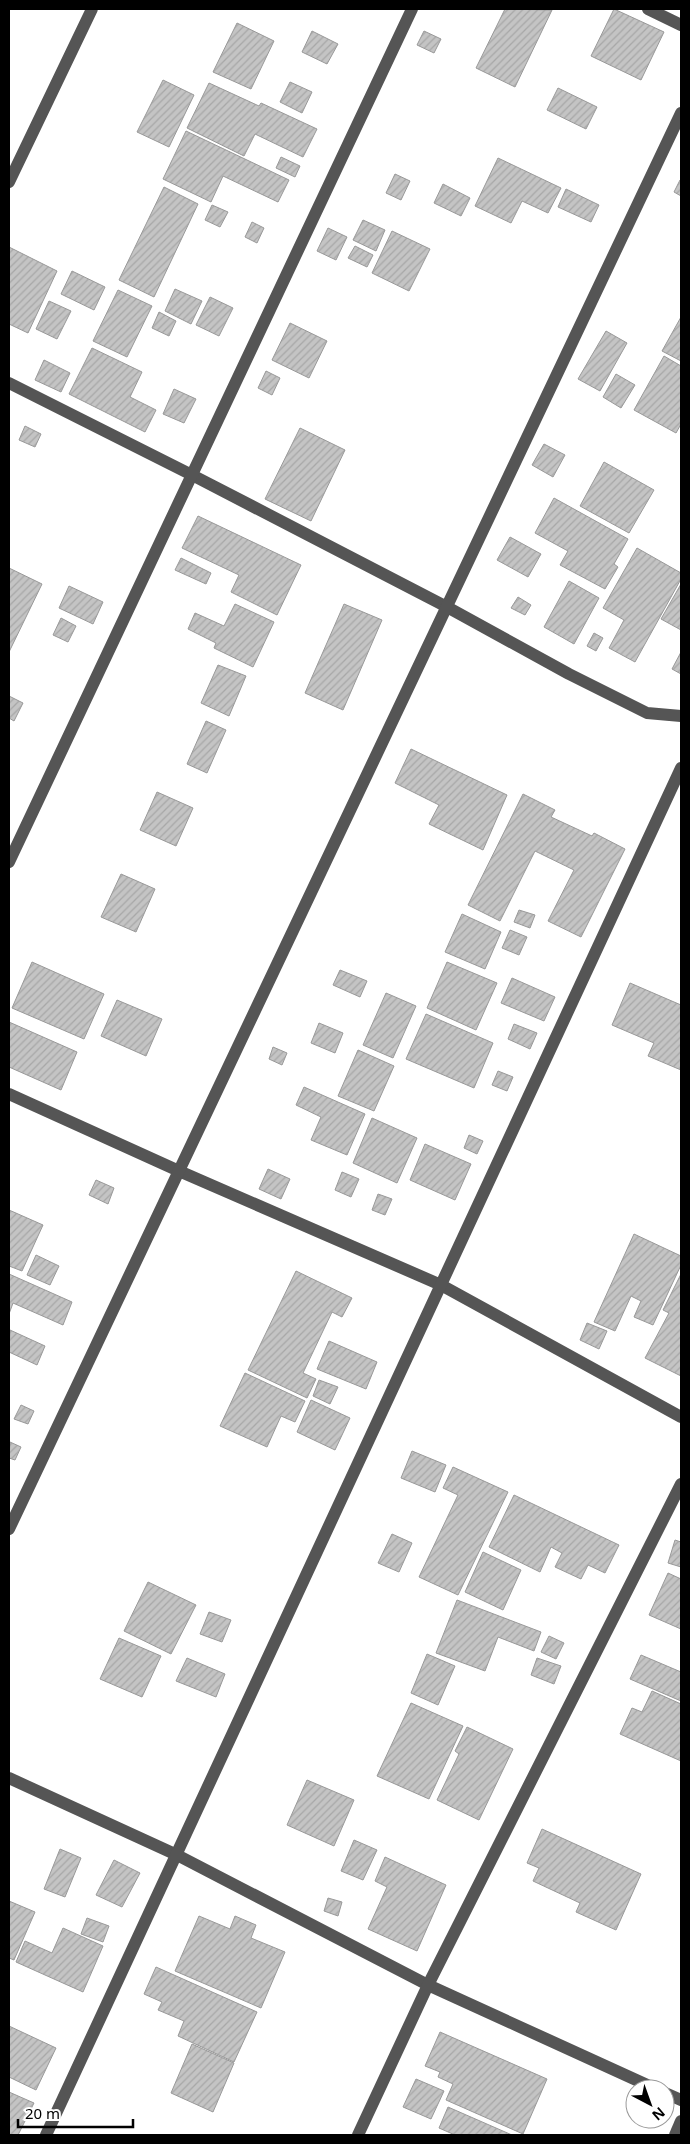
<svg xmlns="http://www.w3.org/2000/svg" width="690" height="2144" viewBox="0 0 690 2144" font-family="'Noto Sans',sans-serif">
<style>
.building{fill:url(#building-hatch);stroke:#999}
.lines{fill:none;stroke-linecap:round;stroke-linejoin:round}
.minor{stroke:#555;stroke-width:12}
</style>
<defs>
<pattern id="building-hatch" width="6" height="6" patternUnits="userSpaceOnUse" patternTransform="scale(1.25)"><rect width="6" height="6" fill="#c4c4c4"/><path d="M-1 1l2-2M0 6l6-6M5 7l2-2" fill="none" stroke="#a7a7a7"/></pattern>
</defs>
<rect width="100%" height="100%" fill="#fff"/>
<g class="building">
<path d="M505 9 552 10 515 87 476 68Z"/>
<path d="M614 9 664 32 641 80 591 56Z"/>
<path d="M237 23 274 41 251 89 213 72Z"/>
<path d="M312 31 338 44 327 64 302 52Z"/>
<path d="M424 31 441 39 434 53 417 45Z"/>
<path d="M163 80 194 95 169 147 137 132Z"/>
<path d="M290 82 312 92 302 113 280 102Z"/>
<path d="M209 83 259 106 261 103 317 129 303 157 255 134 244 156 187 128Z"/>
<path d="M558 88 597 107 586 129 547 110Z"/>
<path d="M186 131 289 180 278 202 223 176 211 202 163 179Z"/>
<path d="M281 157 300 166 295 177 276 168Z"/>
<path d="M498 158 561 188 548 213 522 201 511 223 475 206Z"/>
<path d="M395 174 410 181 401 200 386 193Z"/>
<path d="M680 180 681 181V196L674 192Z"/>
<path d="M443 184 470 198 461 216 434 203Z"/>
<path d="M164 187 198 204 154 297 119 280Z"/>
<path d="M566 189 599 205 591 222 558 207Z"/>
<path d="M212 205 228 212 220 227 205 220Z"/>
<path d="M363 220 385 230 376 251 353 240Z"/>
<path d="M252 222 264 228 257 243 245 237Z"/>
<path d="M328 228 347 237 336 260 317 251Z"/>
<path d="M392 231 430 249 409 291 372 273Z"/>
<path d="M355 246 373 255 367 267 348 258Z"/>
<path d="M9 247 57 271 28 333 9 324Z"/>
<path d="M72 271 105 287 94 310 61 294Z"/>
<path d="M175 289 202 301 191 324 165 311Z"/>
<path d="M118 290 152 306 127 357 93 341Z"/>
<path d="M210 297 233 308 219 336 196 325Z"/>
<path d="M49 301 71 311 57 339 36 329Z"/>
<path d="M159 312 176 321 169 336 152 328Z"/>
<path d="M681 317V361L662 351Z"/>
<path d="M290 323 327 341 309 378 272 360Z"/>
<path d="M606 331 627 343 600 391 578 379Z"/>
<path d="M92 348 142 372 130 397 156 410 145 432 69 394Z"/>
<path d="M664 356 681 366V424L676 433 634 410Z"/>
<path d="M44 360 70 373 61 392 35 380Z"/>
<path d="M266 371 280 378 272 395 258 388Z"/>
<path d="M616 374 635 385 621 408 603 397Z"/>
<path d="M174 389 196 399 184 423 163 414Z"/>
<path d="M25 426 41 434 35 447 19 440Z"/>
<path d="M300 428 345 450 311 521 265 499Z"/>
<path d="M544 444 565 455 553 477 532 465Z"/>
<path d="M604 462 654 490 629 533 580 506Z"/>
<path d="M554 498 628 539 614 564 618 567 605 589 560 565 568 551 535 533Z"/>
<path d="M198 516 301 565 277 615 231 592 239 575 182 548Z"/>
<path d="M510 537 541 554 528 577 497 560Z"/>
<path d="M637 548 681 573V579L635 662 609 648 624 620 603 608Z"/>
<path d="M181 558 211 573 206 584 175 570Z"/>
<path d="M9 568 42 584 9 652Z"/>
<path d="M569 581 599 598 574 644 544 627Z"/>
<path d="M681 584V630L661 619Z"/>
<path d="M69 586 103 602 93 624 59 608Z"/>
<path d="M518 597 531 605 525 615 511 608Z"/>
<path d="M235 604 274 622 253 667 214 648 216 643 188 629 195 613 224 626Z"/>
<path d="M344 604 382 620 343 710 305 693Z"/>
<path d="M61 618 76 626 68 642 53 635Z"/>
<path d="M594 633 603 638 596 651 587 646Z"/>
<path d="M681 652V674L672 669Z"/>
<path d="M218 665 246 676 229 716 201 703Z"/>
<path d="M9 696 23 703 14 721 9 718Z"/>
<path d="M206 721 226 730 207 773 187 764Z"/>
<path d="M411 749 507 795 483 850 429 824 439 805 395 783Z"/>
<path d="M157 792 193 808 176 846 140 830Z"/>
<path d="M523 794 555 810 551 817 592 836 594 833 625 849 581 937 548 921 574 870 535 851 500 921 468 905Z"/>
<path d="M121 874 155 889 136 932 101 917Z"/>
<path d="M519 910 535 915 530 928 514 922Z"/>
<path d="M462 914 501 932 485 969 445 952Z"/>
<path d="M510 930 527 937 519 955 502 948Z"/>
<path d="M32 962 104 994 84 1039 12 1008Z"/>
<path d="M447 962 497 983 476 1030 427 1008Z"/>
<path d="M340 970 367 981 360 997 333 985Z"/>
<path d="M512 978 555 997 544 1021 501 1003Z"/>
<path d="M630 983 681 1005V1070L648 1056 654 1043 612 1025Z"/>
<path d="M386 993 416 1006 393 1058 363 1045Z"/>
<path d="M117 1000 162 1019 146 1056 101 1036Z"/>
<path d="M426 1014 493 1043 474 1088 406 1059Z"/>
<path d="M9 1022 77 1052 61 1090 9 1067Z"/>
<path d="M319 1023 343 1033 335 1053 311 1043Z"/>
<path d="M514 1024 537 1033 530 1049 508 1039Z"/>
<path d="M273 1047 287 1053 282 1065 269 1059Z"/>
<path d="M358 1050 394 1066 374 1111 338 1096Z"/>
<path d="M498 1071 513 1077 507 1091 492 1085Z"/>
<path d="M304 1087 365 1114 347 1155 311 1140 321 1117 296 1105Z"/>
<path d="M372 1118 417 1138 397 1183 353 1163Z"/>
<path d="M469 1135 483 1141 477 1154 464 1148Z"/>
<path d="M425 1144 471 1164 455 1200 410 1180Z"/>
<path d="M268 1169 290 1179 281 1199 259 1189Z"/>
<path d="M342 1172 359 1179 351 1197 335 1190Z"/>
<path d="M96 1180 114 1188 108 1204 89 1195Z"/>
<path d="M378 1194 392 1199 385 1215 372 1210Z"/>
<path d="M9 1210 43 1225 22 1271 9 1266Z"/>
<path d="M634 1234 681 1256V1265L653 1325 634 1317 641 1301 631 1296 615 1331 594 1322Z"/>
<path d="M36 1255 59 1266 50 1285 27 1275Z"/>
<path d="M296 1271 352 1298 342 1317 332 1312 303 1373 316 1379 307 1398 248 1370Z"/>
<path d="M9 1274 72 1302 63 1325 13 1303 9 1314Z"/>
<path d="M681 1274V1376L645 1358 669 1313 663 1310Z"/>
<path d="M587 1323 607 1331 599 1349 580 1340Z"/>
<path d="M10 1330 45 1346 37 1365 9 1352Z"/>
<path d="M329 1341 377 1362 366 1389 317 1369Z"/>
<path d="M245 1373 305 1401 295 1422 281 1416 267 1447 220 1426Z"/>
<path d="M319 1380 338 1387 330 1404 313 1396Z"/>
<path d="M311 1400 350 1418 335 1450 297 1432Z"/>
<path d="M21 1405 34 1411 28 1424 14 1419Z"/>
<path d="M10 1442 21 1447 15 1460 9 1458Z"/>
<path d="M412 1451 446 1465 435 1492 401 1478Z"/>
<path d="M453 1467 508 1492 458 1595 419 1577 458 1495 443 1488Z"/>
<path d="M514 1495 619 1545 605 1573 588 1565 581 1579 555 1567 562 1553 551 1547 540 1572 489 1547Z"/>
<path d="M392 1534 412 1543 399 1572 378 1563Z"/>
<path d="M675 1540 681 1542V1567L668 1563Z"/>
<path d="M483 1552 521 1570 503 1610 465 1592Z"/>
<path d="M668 1573 681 1579V1629L649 1615Z"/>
<path d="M148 1582 196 1605 171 1654 124 1631Z"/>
<path d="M457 1600 541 1632 534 1651 498 1637 485 1671 436 1653Z"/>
<path d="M209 1612 231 1620 222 1642 200 1634Z"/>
<path d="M549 1636 564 1643 556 1659 541 1652Z"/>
<path d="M119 1638 161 1656 142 1697 100 1679Z"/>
<path d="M427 1654 455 1666 438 1705 411 1693Z"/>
<path d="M641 1655 681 1672V1701L630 1679Z"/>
<path d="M187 1658 225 1674 216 1697 176 1681Z"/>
<path d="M537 1658 561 1666 554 1684 531 1675Z"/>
<path d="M652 1691 681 1704V1761L620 1734 632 1708 642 1712Z"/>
<path d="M411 1703 463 1726 429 1799 377 1776Z"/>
<path d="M467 1727 513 1749 479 1820 437 1800 459 1754 455 1751Z"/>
<path d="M307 1780 354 1800 334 1846 287 1825Z"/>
<path d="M542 1829 641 1874 616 1930 576 1912 580 1903 533 1881 539 1868 527 1863Z"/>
<path d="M354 1840 377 1850 363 1880 341 1871Z"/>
<path d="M60 1849 81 1858 65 1897 44 1889Z"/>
<path d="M385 1857 446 1885 417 1951 368 1929 387 1887 375 1881Z"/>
<path d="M114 1860 140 1873 122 1907 96 1895Z"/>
<path d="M328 1898 342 1902 338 1916 324 1911Z"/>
<path d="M9 1901 35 1912 14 1960 9 1958Z"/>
<path d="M199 1916 230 1929 235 1916 256 1925 251 1938 285 1952 261 2008 175 1971Z"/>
<path d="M87 1918 109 1926 103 1942 81 1934Z"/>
<path d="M63 1928 103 1946 83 1992 16 1962 25 1941 52 1953Z"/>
<path d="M156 1967 257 2012 234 2062 178 2036 184 2021 158 2010 162 2002 144 1994Z"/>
<path d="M9 2026 56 2048 36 2090 9 2077Z"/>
<path d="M440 2032 547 2079 523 2134 446 2100 453 2084 438 2077 440 2072 425 2066Z"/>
<path d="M192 2044 234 2063 213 2112 171 2093Z"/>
<path d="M416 2079 444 2091 431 2119 403 2107Z"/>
<path d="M9 2092 34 2103 18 2135H9Z"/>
<path d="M448 2107 512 2135H455L439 2128Z"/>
</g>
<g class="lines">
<g class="minor">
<path d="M648 9 681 25"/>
<path d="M9 182 92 9"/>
<path d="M9 383 192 475 447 607 569 674 647 713 681 716"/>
<path d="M9 862 412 9"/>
<path d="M9 1094 179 1171 441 1285 681 1417"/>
<path d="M9 1529 681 113"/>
<path d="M9 1778 177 1855 428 1985 656 2089"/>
<path d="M665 2093 681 2100"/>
<path d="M46 2135 681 768"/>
<path d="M358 2135 428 1985 681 1484"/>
<path d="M675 2135 681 2121"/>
</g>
</g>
<rect width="690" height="2144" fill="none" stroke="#000000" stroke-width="20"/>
<g transform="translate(650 2104) rotate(139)"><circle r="24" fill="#ffffff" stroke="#999999"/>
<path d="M0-4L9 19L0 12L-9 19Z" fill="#000000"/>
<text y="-8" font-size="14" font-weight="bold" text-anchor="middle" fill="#000000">N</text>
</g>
<path d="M18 2119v8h115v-8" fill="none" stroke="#000000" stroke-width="2.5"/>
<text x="25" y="2119" font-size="15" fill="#000000" stroke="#ffffff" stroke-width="4" paint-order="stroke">20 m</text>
</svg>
